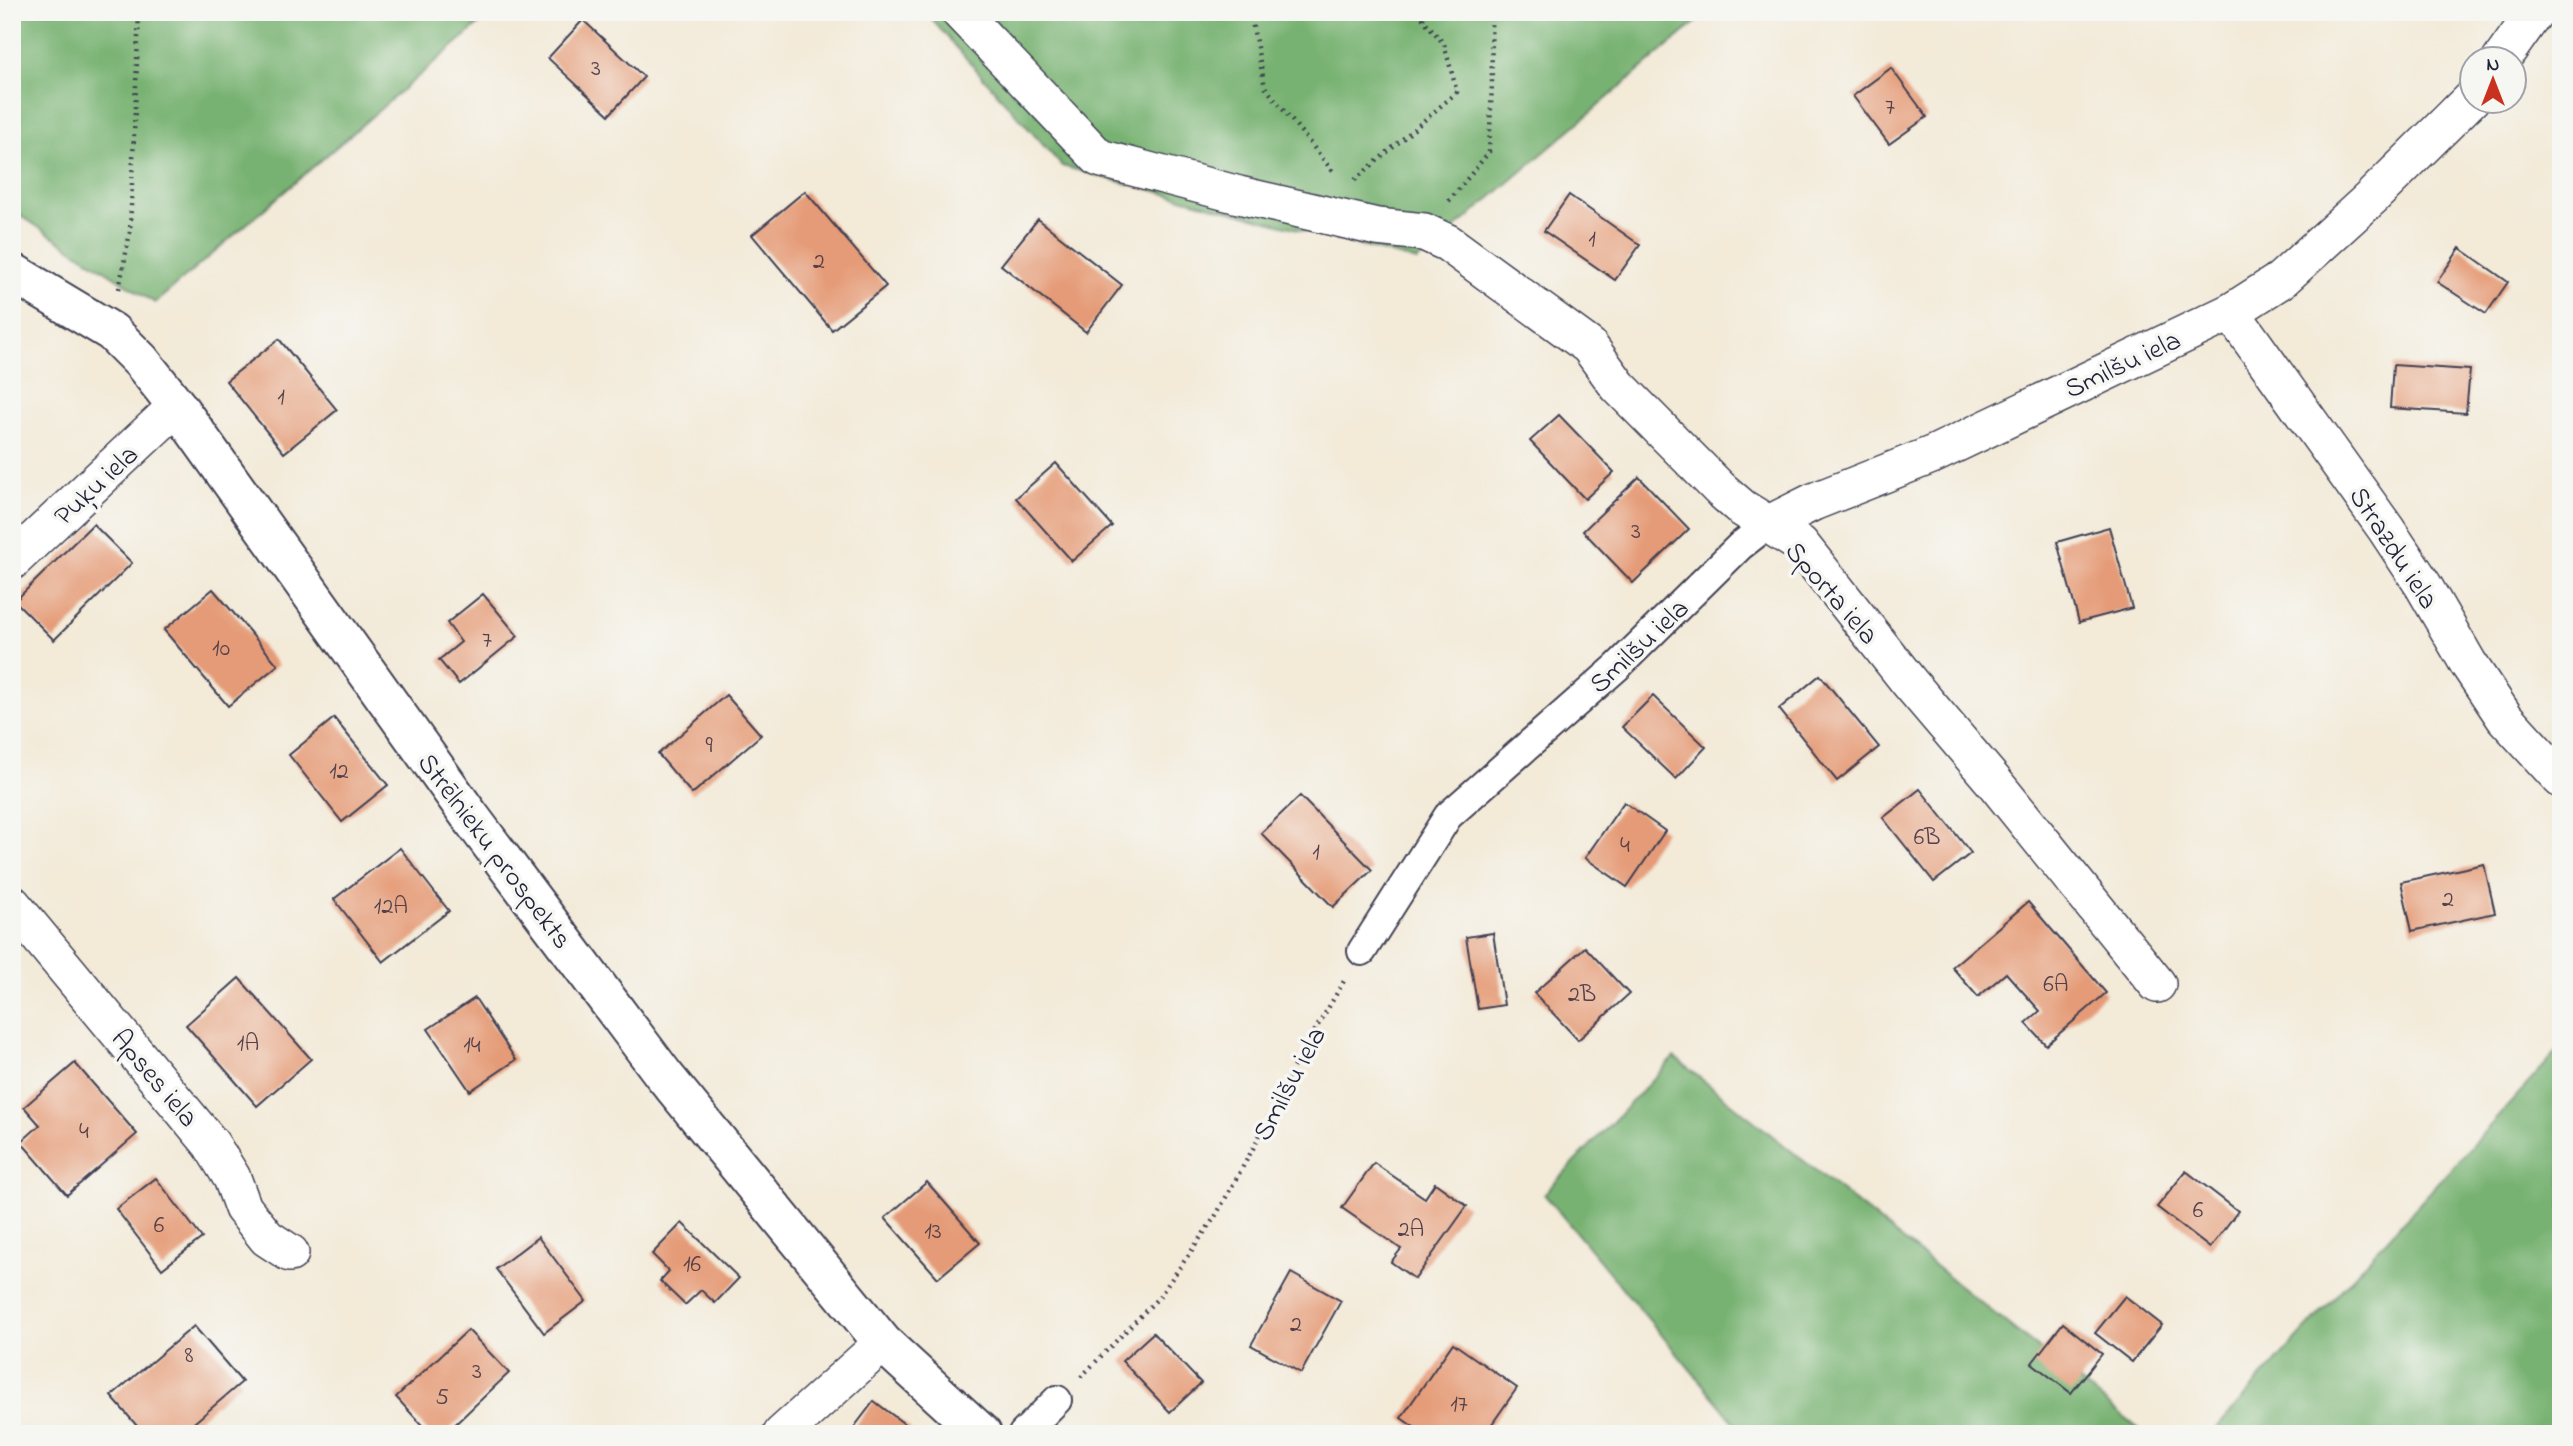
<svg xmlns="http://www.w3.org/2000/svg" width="2573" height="1446" viewBox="0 0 2573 1446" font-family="'Indie Flower',sans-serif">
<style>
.forest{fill:#78b272;stroke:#4d6a56;stroke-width:2}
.building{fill:#e59b77}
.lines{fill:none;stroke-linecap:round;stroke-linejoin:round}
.pedestrian-casing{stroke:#414053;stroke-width:32}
.minor-casing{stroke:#414053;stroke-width:40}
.tertiary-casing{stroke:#414053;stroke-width:42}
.path{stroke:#414053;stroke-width:4.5;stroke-dasharray:2 5;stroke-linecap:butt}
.pedestrian{stroke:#fff;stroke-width:28}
.minor{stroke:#fff;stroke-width:37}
.tertiary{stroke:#fff;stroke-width:38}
.labels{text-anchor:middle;stroke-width:7;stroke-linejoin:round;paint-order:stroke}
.number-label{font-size:24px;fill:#53404a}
.street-label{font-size:28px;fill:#22223b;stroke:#f6f6f2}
</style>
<rect width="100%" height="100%" fill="#f6f6f2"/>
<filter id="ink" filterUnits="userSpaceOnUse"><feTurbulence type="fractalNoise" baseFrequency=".0143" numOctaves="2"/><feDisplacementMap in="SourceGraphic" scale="14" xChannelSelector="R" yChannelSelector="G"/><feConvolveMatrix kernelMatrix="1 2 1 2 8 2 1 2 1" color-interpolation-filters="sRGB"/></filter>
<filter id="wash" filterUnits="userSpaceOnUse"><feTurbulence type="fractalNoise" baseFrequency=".00686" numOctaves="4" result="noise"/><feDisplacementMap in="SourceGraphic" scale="28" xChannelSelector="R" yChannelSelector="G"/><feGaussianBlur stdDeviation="1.57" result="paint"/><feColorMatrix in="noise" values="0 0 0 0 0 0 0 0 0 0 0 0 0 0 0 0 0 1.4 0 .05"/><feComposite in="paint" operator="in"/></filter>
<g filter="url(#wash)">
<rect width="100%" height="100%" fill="#f3ead8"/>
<g class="forest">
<path d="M12 12H493L155 303 12 210Z"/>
<path d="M925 12H1708L1417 261 1062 166Z"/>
<path d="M2561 1047V1434H2211Z"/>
<path d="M1674 1057 2145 1434H1744L1544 1194Z"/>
</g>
<g id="blocks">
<g class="building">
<path d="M583 20 644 77 609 115 548 58Z"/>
<path d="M1891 68 1927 117 1889 144 1853 96Z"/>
<path d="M805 191 886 286 832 330 752 235Z"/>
<path d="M1569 195 1640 245 1615 280 1544 231Z"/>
<path d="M1038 219 1122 285 1086 332 1001 265Z"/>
<path d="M2460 248 2508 282 2486 314 2437 282Z"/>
<path d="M279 339 337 410 284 453 226 381Z"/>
<path d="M2393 365 2470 370 2466 413 2390 408Z"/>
<path d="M1559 415 1614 472 1585 499 1530 441Z"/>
<path d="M1056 463 1112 526 1072 561 1016 498Z"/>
<path d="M1639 477 1689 529 1633 583 1583 531Z"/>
<path d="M93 524 132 563 54 640 15 601Z"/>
<path d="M2109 527 2132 608 2079 622 2057 542Z"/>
<path d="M213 589 278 665 228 706 164 630Z"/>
<path d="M483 594 518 636 459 684 439 660 461 642 447 623Z"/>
<path d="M1820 675 1879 747 1837 781 1779 709Z"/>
<path d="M726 695 761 735 692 794 658 754Z"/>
<path d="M1653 696 1706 747 1676 779 1622 727Z"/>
<path d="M334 718 388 785 342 822 289 755Z"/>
<path d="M1920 789 1971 853 1934 882 1883 818Z"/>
<path d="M1300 796 1372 870 1333 907 1261 833Z"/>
<path d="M1624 802 1665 831 1627 887 1585 858Z"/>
<path d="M400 848 449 911 383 962 334 899Z"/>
<path d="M2484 864 2495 913 2412 931 2401 882Z"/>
<path d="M2028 902 2106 993 2046 1045 2026 1023 2040 1011 2006 973 1978 997 1952 967Z"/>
<path d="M1493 933 1504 1005 1478 1009 1466 937Z"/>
<path d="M1585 947 1629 994 1578 1040 1534 993Z"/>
<path d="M239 978 311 1059 257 1106 186 1025Z"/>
<path d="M475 998 516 1060 470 1091 428 1029Z"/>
<path d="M75 1063 137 1134 67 1195 21 1142 40 1125 24 1107Z"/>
<path d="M1374 1163 1425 1198 1435 1183 1467 1206 1415 1279 1391 1262 1401 1249 1342 1208Z"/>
<path d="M2186 1171 2238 1211 2210 1248 2157 1207Z"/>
<path d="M156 1178 202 1238 162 1269 116 1209Z"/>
<path d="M927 1182 980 1243 938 1278 885 1218Z"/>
<path d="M682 1223 739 1278 715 1303 701 1290 685 1305 660 1281 669 1271 652 1254Z"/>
<path d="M538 1237 586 1301 544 1333 496 1269Z"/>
<path d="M1291 1273 1341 1301 1301 1373 1251 1345Z"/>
<path d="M2125 1296 2162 1325 2132 1362 2095 1333Z"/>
<path d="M2063 1323 2102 1354 2071 1393 2032 1363Z"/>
<path d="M194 1326 242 1382 181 1434H144L111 1396Z"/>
<path d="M468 1330 509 1373 445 1434H430L396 1397Z"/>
<path d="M1153 1333 1201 1383 1170 1412 1122 1361Z"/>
<path d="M1453 1343 1517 1388 1485 1434H1424L1401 1418Z"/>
<path d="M874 1401 911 1429 907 1434H849Z"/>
</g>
</g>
</g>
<g filter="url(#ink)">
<use href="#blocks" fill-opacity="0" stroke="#414053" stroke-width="2"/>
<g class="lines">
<defs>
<g id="pedestrian">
<path d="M1362 951 1448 816 1617 667 1740 546 1767 525"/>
<path d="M1023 1434 1057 1400"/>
</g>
<g id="minor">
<path d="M960 12 1099 158 1239 195 1377 227 1424 232 1448 243 1589 346 1618 386 1720 489 1742 508 1800 544 1909 682 1994 782 2157 984"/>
<path d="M2501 60 2535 12"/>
<path d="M2231 312 2386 529 2423 585 2468 663 2505 718 2561 779"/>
<path d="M1767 525 1813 502 1934 454 2231 312 2281 280 2371 198 2472 98"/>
<path d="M12 561 177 406"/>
<path d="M12 904 211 1144 232 1178 243 1208 267 1238 290 1253"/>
<path d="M782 1434 883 1343"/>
</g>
<path id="tertiary" d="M12 272 112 332 141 361 177 406 469 815 663 1074 883 1343 982 1434"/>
</defs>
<use href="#pedestrian" class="pedestrian-casing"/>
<use href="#minor" class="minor-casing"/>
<use href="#tertiary" class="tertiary-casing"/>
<g class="path">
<path d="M1250 12 1265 87 1335 174"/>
<path d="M1355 180 1457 92 1444 44 1423 19 1425 12"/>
<path d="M1449 201 1489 152 1492 84 1491 12"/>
<path d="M119 289 130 232 139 12"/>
<path d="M1081 1377 1159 1297 1215 1217 1255 1145 1293 1068 1344 981"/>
</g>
<use href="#pedestrian" class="pedestrian"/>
<use href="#minor" class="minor"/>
<use href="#tertiary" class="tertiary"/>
</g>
</g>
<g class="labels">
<g class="number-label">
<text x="596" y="75">3</text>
<text x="1890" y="114">7</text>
<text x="1592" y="246">1</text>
<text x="819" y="268">2</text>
<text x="281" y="404">1</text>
<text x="1636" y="538">3</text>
<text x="487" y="647">7</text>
<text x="221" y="655">10</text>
<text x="709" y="752">9</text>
<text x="339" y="778">12</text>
<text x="1927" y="844">6B</text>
<text x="1625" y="852">4</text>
<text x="1316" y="859">1</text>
<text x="2448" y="906">2</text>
<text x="391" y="913">12A</text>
<text x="2056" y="991">6A</text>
<text x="1582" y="1001">2B</text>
<text x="248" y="1050">1A</text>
<text x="472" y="1052">14</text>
<text x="84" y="1138">4</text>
<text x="2198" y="1217">6</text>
<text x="159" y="1232">6</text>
<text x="1411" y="1236">2A</text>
<text x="933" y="1238">13</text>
<text x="692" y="1271">16</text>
<text x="1296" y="1331">2</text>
<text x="189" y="1362">8</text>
<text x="477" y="1378">3</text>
<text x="442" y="1404">5</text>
<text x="1459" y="1411">17</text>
</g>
<g class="street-label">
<text transform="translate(2122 363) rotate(-25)" y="10">Smilšu iela</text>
<text transform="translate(95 484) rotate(-43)" y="10">Puķu iela</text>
<text transform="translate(2395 547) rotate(57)" y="10">Strazdu iela</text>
<text transform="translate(1833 592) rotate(49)" y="10">Sporta iela</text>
<text transform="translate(1638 645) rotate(-43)" y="10">Smilšu iela</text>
<text transform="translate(496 850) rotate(53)" y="10">Strēlnieku prospekts</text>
<text transform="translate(156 1077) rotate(50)" y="10">Apses iela</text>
<text transform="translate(1288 1083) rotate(-62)" y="10">Smilšu iela</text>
</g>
</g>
<rect width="2573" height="1446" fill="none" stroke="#f6f6f2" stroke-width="42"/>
<g transform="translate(2493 80)"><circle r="33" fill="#f6f6f2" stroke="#a1a1a9" stroke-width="2"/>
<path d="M0-5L12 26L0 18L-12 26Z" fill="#c8321e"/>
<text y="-10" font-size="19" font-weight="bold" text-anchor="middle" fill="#22223b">N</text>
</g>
</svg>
